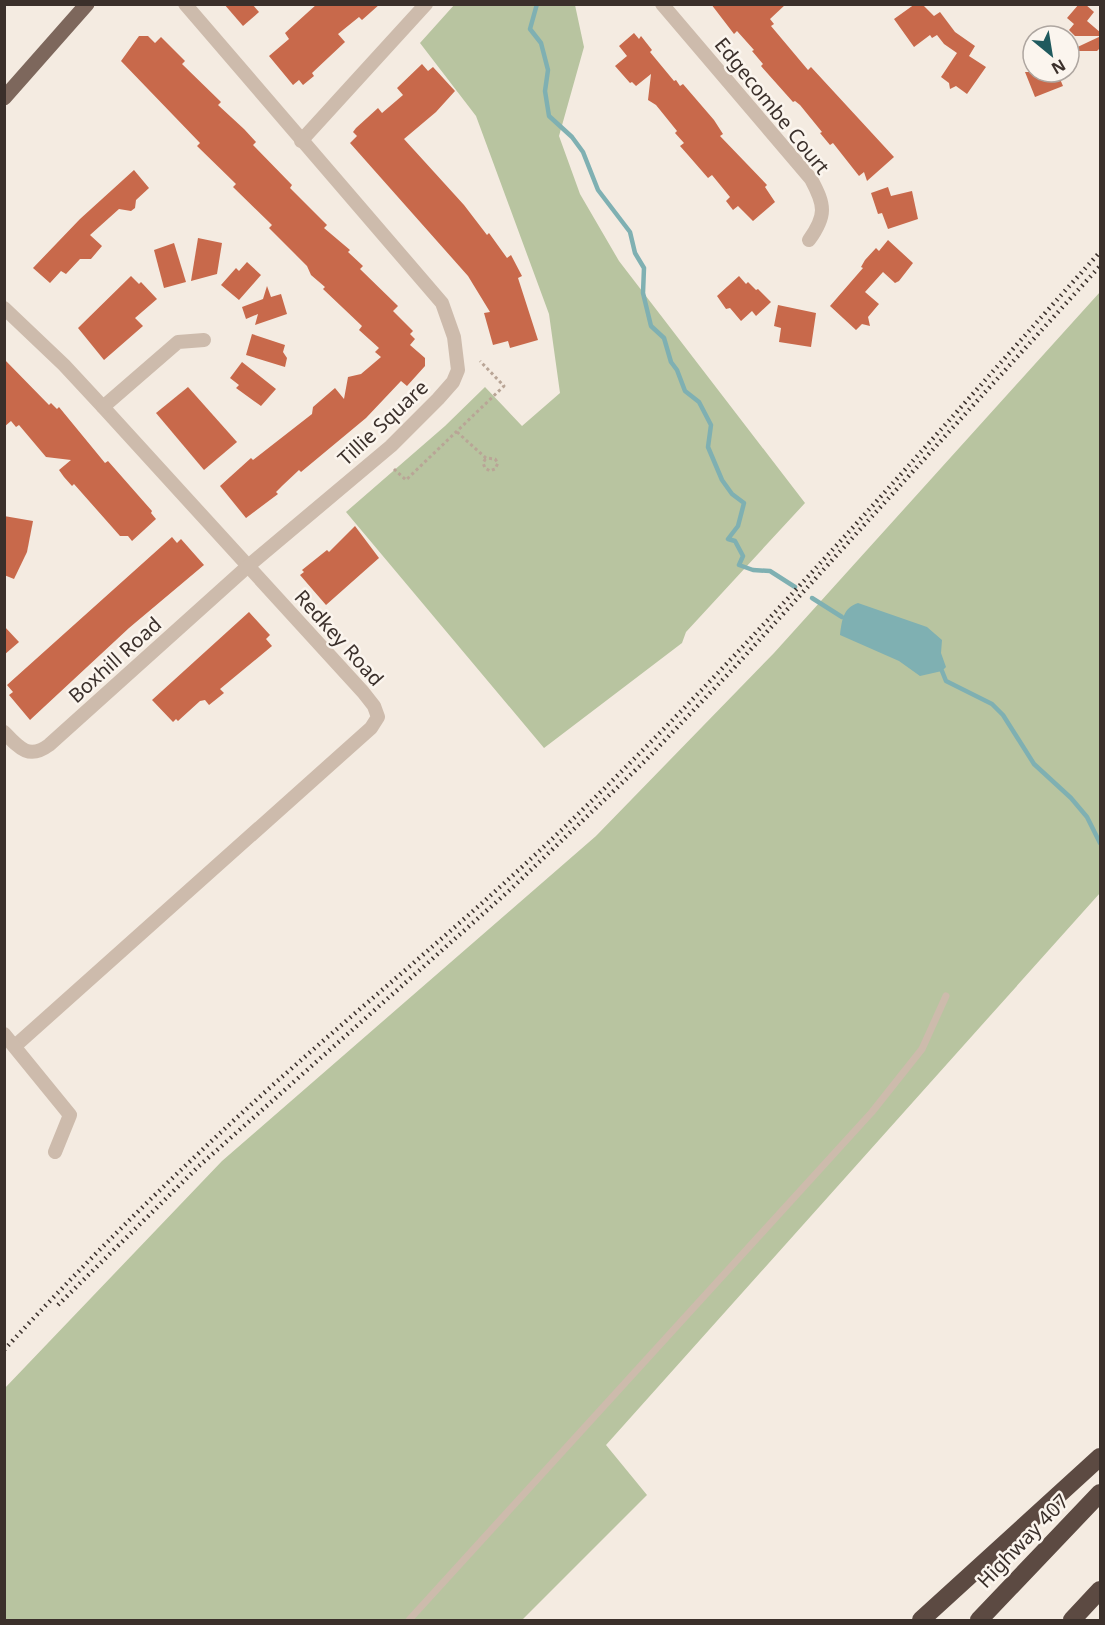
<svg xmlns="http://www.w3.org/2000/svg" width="1105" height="1625" viewBox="0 0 1105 1625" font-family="'Noto Sans',sans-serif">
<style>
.green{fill:#b8c4a0}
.water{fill:#7fb0b2}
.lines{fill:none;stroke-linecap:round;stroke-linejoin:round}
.stream{stroke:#7fb0b2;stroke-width:4.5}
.building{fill:#c8694b}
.path{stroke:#b9a596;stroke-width:3;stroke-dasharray:3 3;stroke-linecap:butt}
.lane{stroke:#cdbbac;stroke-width:7}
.street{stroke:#cdbbac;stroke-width:14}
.primary{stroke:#7d675c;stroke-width:15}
.highway{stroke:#5c4a42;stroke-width:18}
.rail{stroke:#3b302b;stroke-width:4.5;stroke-dasharray:1.5 4.5;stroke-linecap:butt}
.labels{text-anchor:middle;stroke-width:5;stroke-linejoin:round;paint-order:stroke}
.street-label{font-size:20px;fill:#3b302b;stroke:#fbf5ee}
</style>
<rect width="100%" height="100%" fill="#f4ebe1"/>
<g class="green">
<path d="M455 4 575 5 584 47 559 136 580 194 619 261 805 503 686 632 682 643 544 748 346 512 445 426 485 387 522 426 560 393 549 314 476 116 420 43Z"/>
<path d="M1100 292V893L606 1445 647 1495 522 1620H5L4 1389 222 1161 596 836 774 653Z"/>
</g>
<path class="water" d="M858 603 927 627 942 640 941 653 946 667 942 671 920 676 899 661 840 635C842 620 843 608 858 603Z"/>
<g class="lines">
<g class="stream">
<path d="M537 4 530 29 541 43 548 70 545 91 549 116 572 137 583 152 598 190 630 232 635 253 644 268 643 293 651 326 664 338 671 362 677 370 685 391 699 402 711 425 708 447 722 480 732 494 744 503 738 526 728 539 735 541 743 556 739 565 753 570 770 571 795 587"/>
<path d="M812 598 842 617"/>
<path d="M942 671 946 681 992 704 1003 715 1034 764 1071 798 1087 817 1100 843"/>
</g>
</g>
<g class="building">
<path d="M224 4H252L259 12 243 26Z"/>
<path d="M317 4H380L362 20 359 17 338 34 345 42 312 73 314 76 303 85 299 80 293 85 269 56 289 39 285 33Z"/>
<path d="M711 4H786L770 19 774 24 771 26 808 70 811 67 894 157 867 181 864 172 859 176 833 143 830 145 820 133 822 132 800 105 795 101 793 102 761 66 763 64 752 51 754 50 737 31 734 34Z"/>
<path d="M915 4H922L934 16 940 12 955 32 975 46 969 56 986 67 967 94 956 86 950 89 949 83 941 77 957 53 944 44 937 35 932 38 930 35 914 47 894 19Z"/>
<path d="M1079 4H1085L1094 12 1087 21 1101 33V36H1075L1069 30 1074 24 1067 18Z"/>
<path d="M634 33 639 39 641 36 652 50 650 52 674 81 676 80 680 86 683 84 714 120 723 134 720 136 767 185 765 187 775 202 753 221 738 206 733 210 726 201 730 197 712 175 708 178 688 155 680 146 684 143 675 133 677 131 656 105 648 100 651 74 636 86 632 82 630 83 615 66 627 56 619 46Z"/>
<path d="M139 36H148L155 43 161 37 185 61 182 64 221 102 218 105 244 129 256 142 253 145 292 185 290 188 327 225 324 228 350 250 348 252 363 266 360 269 398 306 393 311 413 331 410 334 415 339 410 345 425 358V366L407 386 401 381 366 418 301 472 299 470 282 486 276 492 278 494 246 518 220 486 251 458 253 460 312 414 313 407 335 388 344 399 348 377 361 374 381 357 375 352 379 348 359 330 362 326 323 289 325 287 311 275 307 266 269 228 272 225 233 187 236 184 197 146 200 143 121 61Z"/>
<path d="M1101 36V47L1097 51H1069Z"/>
<path d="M422 64 428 71 433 67 455 91 436 112 404 139 464 205 487 235 489 233 507 258 511 255 522 276 518 278 538 340 510 348 508 341 493 345 484 313 490 312 468 276 350 143 357 136 353 132 356 128 378 108 382 113 403 95 397 88Z"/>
<path d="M1025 72H1057L1063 86 1035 97Z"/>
<path d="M134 170 149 188 136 200 135 208 131 211 119 209 90 235 102 246 91 259H80L66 274 61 271 50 283 33 268 80 219Z"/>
<path d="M888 187 891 196 912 191 918 219 888 229 882 213 878 214 871 193Z"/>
<path d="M198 238 222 243 217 274 191 281Z"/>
<path d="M888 240 913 263 899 281 895 283 883 272 865 292 879 304 868 317 870 326 862 324 856 330 830 306 863 268 861 267 865 260 876 248 879 251Z"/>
<path d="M174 243 186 282 164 288 154 250Z"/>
<path d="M247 262 261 275 239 300 221 285 236 268 239 271Z"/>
<path d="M131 276 139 284 141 282 157 299 135 318 143 326 104 360 78 328Z"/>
<path d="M739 276 746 284 748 282 756 290 758 289 771 302 756 316 752 311 741 321 730 308 726 309 717 296Z"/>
<path d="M267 286 271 297 281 294 287 314 255 325 258 314 246 319 242 307 263 299Z"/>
<path d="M778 305 816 313 811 347 779 342 781 328 774 326Z"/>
<path d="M252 334 285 345 283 352 287 358 285 367 246 355Z"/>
<path d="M4 359 49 405 51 403 57 409 59 407 105 463 108 461 152 511 151 513 156 519 132 541 128 536H120L74 484 72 486 64 477 59 470 71 460 46 457 19 425 16 427 11 421 4 427Z"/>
<path d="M242 362 276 389 261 406 236 388 239 385 230 378Z"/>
<path d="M188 387 237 442 204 470 156 413Z"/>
<path d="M4 516 33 521 27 552 14 579 4 575Z"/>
<path d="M355 526 379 558 326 605 300 575 304 572 302 570 327 550 329 552Z"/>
<path d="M172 537 177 543 181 539 204 565 129 628 30 720 9 695 13 692 7 685Z"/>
<path d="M249 612 270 635 266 639 272 646 220 689 224 693 209 705 205 700 200 701 178 721 176 719 173 722 152 700Z"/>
<path d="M4 626 19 642 4 655Z"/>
</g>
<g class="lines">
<g class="path">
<path d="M457 432 486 458 495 459 498 463 495 469 490 471 485 468 483 463 486 458"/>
<path d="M394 469 406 480 504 386 480 361"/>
</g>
<path class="lane" d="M409 1620 872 1112 922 1049 946 996"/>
<g class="street">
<path d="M662 4 811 179C825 205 827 215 809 240"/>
<path d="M301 141 426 4"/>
<path d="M4 308 64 365 103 407 363 692 374 706 378 717 371 728 15 1046"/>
<path d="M103 407 178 342 204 340"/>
<path d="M4 732C19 748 29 760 49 745L247 567 391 446 438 399 453 382 458 370 454 337 442 303 185 4"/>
<path d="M4 1034 70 1115 55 1152"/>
</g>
<path class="primary" d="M4 98 87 4"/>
<g class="highway">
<path d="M921 1620 1100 1457"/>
<path d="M979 1620 1100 1493"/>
<path d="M1072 1620 1100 1590"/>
</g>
<g class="rail">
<path d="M58 1305 199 1166 511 889 645 761 733 669 1100 266"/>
<path d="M4 1350C87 1260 174 1174 265 1092 360 1007 459 927 552 839 746 655 921 450 1100 252"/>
</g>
</g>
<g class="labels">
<g class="street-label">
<text transform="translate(772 106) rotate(51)" y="7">Edgecombe Court</text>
<text transform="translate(383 423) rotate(-43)" y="7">Tillie Square</text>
<text transform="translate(339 638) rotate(48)" y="7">Redkey Road</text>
<text transform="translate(115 660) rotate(-42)" y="7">Boxhill Road</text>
<text transform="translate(1023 1541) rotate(-46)" y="7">Highway 407</text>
</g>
</g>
<rect width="1105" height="1625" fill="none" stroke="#3b302b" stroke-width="12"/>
<g transform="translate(1051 54) rotate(150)"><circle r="28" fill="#fbf5ee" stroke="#aea6a0" stroke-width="1.5"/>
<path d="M0-4.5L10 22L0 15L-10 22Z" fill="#1f5a5e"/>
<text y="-9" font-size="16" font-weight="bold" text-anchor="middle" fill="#3b302b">N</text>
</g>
</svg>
